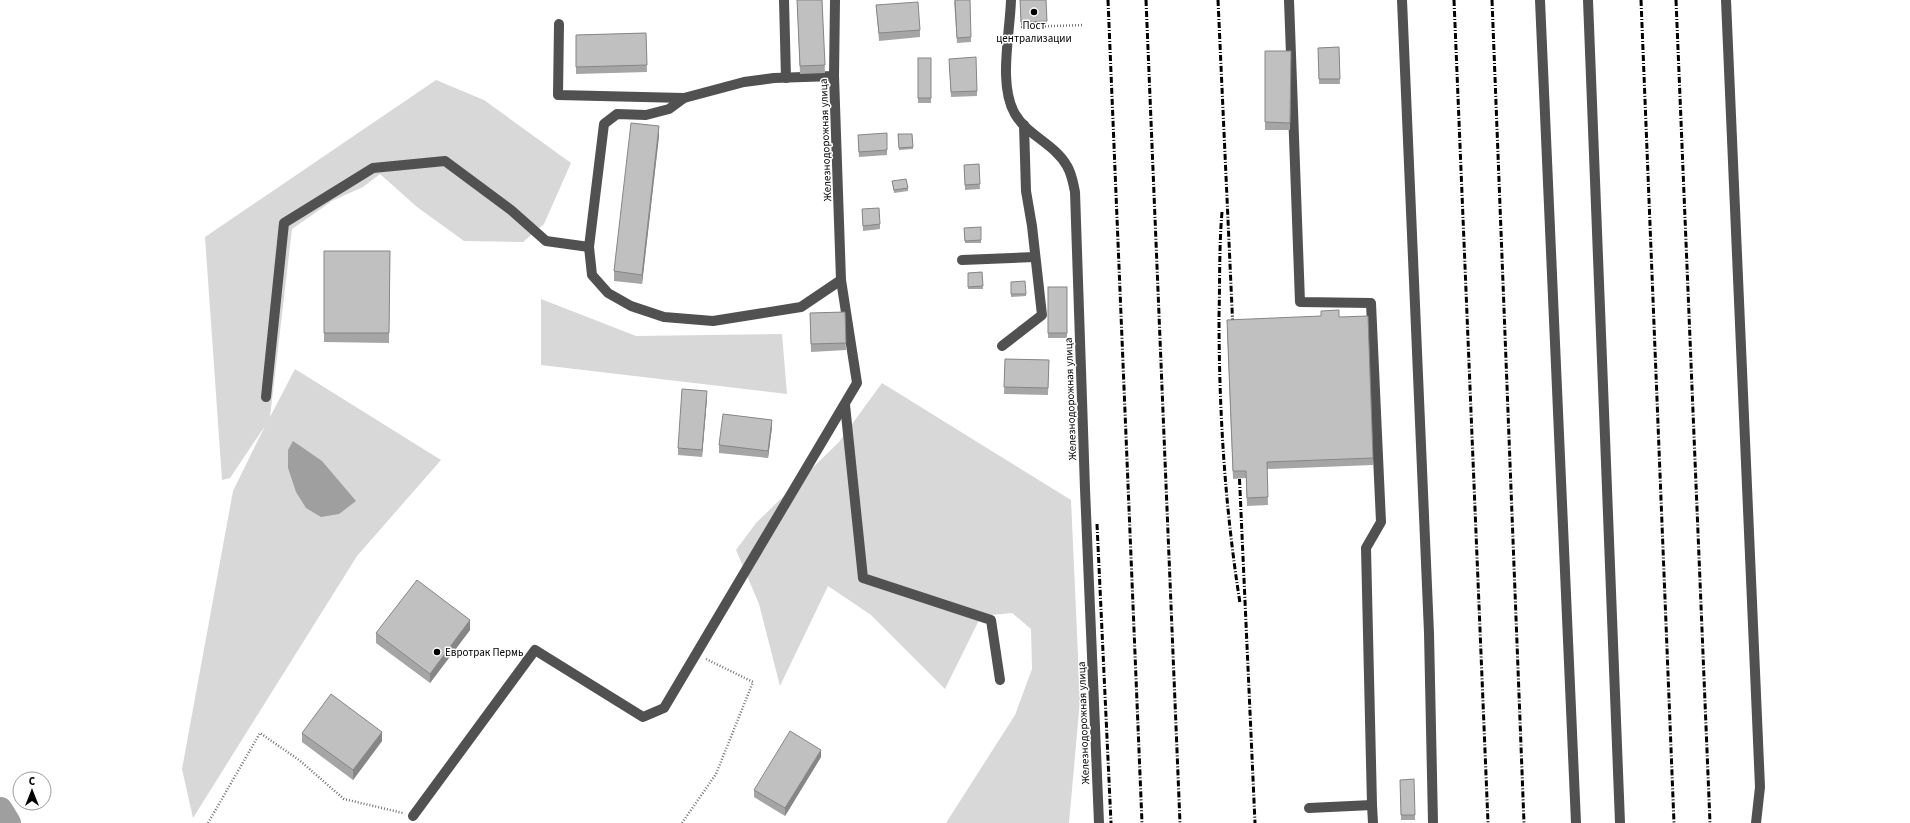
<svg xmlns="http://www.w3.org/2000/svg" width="1910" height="823" viewBox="0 0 1910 823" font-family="'Source Sans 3',sans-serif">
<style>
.green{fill:#d8d8d8}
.water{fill:#9f9f9f}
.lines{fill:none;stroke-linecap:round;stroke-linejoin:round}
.river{stroke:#9f9f9f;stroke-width:26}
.path{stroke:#737373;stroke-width:2.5;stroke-dasharray:1 2;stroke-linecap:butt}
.minor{stroke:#515151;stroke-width:10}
.rail{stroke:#000;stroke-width:3;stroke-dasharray:6 2 1 2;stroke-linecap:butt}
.wall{fill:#a5a5a5}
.shaded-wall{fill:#868686}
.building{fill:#c0c0c0;stroke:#868686}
.poi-dot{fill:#000;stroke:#fff;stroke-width:1.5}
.labels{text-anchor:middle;stroke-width:3;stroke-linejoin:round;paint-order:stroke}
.poi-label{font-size:11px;fill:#000;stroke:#fff}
.street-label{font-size:11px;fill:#000;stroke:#fff}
</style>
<rect width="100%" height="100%" fill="#fff"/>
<g class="green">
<path d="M436 80 484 100 571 163 544 224 523 242 464 241 417 207 380 174 363 187 332 201 292 229 270 417 295 369 441 460 357 556 193 818 182 769 233 491 265 426 230 478 222 480 205 237Z"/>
<path d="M541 299 636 336 782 334 787 394 541 365Z"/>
<path d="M882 383 1071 500 1080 700 1069 823H946L1015 715 1032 669 1031 629 1012 613 981 616 945 689 871 615 828 586 780 686 759 604 736 550 756 523 839 442Z"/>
</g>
<path class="water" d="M293 441 322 461 356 501 339 514 321 517 306 508 296 492 288 468V450Z"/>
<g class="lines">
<path class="river" d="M0 810 8 823"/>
<g class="path">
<path d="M1021 27 1084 25"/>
<path d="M208 823 260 733 299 760 344 799 403 813"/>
<path d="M682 823 716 774 753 682 706 659"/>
</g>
<g class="minor">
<path d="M784 0 786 78"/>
<path d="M1011 0C1010 34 998 85 1015 114 1027 135 1056 145 1067 166 1072 174 1073 183 1075 192L1085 489 1099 823"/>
<path d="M1289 0 1300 302 1371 303 1381 522 1366 548 1372 805 1309 808"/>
<path d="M1402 0 1429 633 1433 823"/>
<path d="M1540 0 1576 823"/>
<path d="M1588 0 1620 823"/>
<path d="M1726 0 1760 787 1756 823"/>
<path d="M559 24 558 95 684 98"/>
<path d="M834 76 774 78 744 82 684 98 669 109 646 115 617 114 604 124 589 247 592 275 608 293 631 306 664 317 713 321 801 307 841 280"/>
<path d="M962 260 1035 257"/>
<path d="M1002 346 1042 315 1032 226 1026 191 1024 125"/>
<path d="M266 397 284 223 373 168 445 161 511 210 546 241 589 247"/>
<path d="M845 405 863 578 991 620 1000 680"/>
<path d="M1372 805 1373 823"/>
<path d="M413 816 535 650 643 717 664 708 857 383 841 280 834 76 835 0"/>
</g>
<g class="rail">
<path d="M1108 0 1142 823"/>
<path d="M1146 0 1180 823"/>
<path d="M1218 0 1233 330"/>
<path d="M1454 0 1488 823"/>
<path d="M1492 0 1524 823"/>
<path d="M1641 0 1674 823"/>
<path d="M1676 0 1710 823"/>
<path d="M1222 212C1219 247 1220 281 1219 316 1219 412 1225 508 1240 603"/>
<path d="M1239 468 1255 823"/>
<path d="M1097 524 1111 823"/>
</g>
</g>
<g class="wall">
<path d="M797 0H822L825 73 800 74Z"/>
<path d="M954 0 971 37V42L957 43Z"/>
<path d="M1020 0H1046L1047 24 1021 25Z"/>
<path d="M876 5 920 30V37L879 41Z"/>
<path d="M646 33 647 72 576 74V35Z"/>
<path d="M1339 47 1340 84H1319L1318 48Z"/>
<path d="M1265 51H1291L1290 130H1265Z"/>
<rect x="918" y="58" width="13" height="45"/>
<path d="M949 64 977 91V96L951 97Z"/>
<path d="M887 133V155L859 157 858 139Z"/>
<path d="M898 134H912L913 149 899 150Z"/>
<path d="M659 136 642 284 614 281V271Z"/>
<path d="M979 164 980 189 965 190 964 165Z"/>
<path d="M892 181 908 188V191L894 193Z"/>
<path d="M862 209 880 224V229L863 231Z"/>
<path d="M964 228 981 240V243H965Z"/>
<path d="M324 251H390L389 343 324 342Z"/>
<path d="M982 272 983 289H968V273Z"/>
<path d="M1011 282 1026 294V296L1011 297Z"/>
<rect x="1048" y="287" width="19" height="51"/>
<path d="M845 312 846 350 811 352 810 313Z"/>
<path d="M1339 317 1373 458V465L1267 469 1268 505 1247 506 1246 478 1233 479 1227 327Z"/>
<path d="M1005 359 1049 360 1048 395 1004 394Z"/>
<path d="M707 398 702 457 678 455V448Z"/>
<path d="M772 427 768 458 719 453V445Z"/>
<path d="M470 630 430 683 376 643V633Z"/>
<path d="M302 733 382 741 353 780 302 742Z"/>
<path d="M821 757 785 816 754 797V790Z"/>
<path d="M1400 780 1415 815V820H1401Z"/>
</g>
<g class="shaded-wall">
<path d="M659 126V136L642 284V275Z"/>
<path d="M707 391V398L702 457V450Z"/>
<path d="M772 420V427L768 458V451Z"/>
<path d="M470 620V630L430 683V674Z"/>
<path d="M382 732V741L353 780V770Z"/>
<path d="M821 750V757L785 816V808Z"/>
</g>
<g class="building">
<path d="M797 0H822L825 65 800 66Z"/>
<path d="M955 0H970L971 37 957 38Z"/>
<path d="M1020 0H1046L1047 21 1021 22Z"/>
<path d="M918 2 920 30 879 33 876 5Z"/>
<path d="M646 33 647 65 576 67V35Z"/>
<path d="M1339 47 1340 79H1319L1318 48Z"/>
<path d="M1265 51H1291L1290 123 1265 122Z"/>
<path d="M976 57 977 91 951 92 949 59Z"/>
<rect x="918" y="58" width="13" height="40"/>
<path d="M631 123 659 126 642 275 614 271Z"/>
<path d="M887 133V150L859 152 858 135Z"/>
<path d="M898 134H912L913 147 899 148Z"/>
<path d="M979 164 980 184 965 185 964 165Z"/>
<path d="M906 179 908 188 894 190 892 181Z"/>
<path d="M879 208 880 224 863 226 862 209Z"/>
<path d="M981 227V240L965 241 964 228Z"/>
<path d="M324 251H390L389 333H324Z"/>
<path d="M982 272 983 286 968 287V273Z"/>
<path d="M1025 281 1026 294H1011V282Z"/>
<rect x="1048" y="287" width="19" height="46"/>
<path d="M1339 310V317L1368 316 1373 458 1267 462 1268 497 1247 498 1246 471H1233L1227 320 1321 316V311Z"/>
<path d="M845 312 846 343 811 344 810 313Z"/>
<path d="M1005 359 1049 360 1048 388 1004 387Z"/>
<path d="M682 389 707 391 702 450 678 448Z"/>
<path d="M723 414 772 420 768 451 719 445Z"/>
<path d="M417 580 470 620 430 674 376 633Z"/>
<path d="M331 694 382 732 353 770 302 733Z"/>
<path d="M790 731 821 750 785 808 754 790Z"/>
<path d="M1414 779 1415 815H1401L1400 780Z"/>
</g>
<g class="poi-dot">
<circle cx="1034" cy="12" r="4"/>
<circle cx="437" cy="652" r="4"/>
</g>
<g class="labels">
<g class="poi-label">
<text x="1034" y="29">Пост<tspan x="1034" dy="13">централизации</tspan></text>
<text x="445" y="656" text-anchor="start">Евротрак Пермь</text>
</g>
<g class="street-label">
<text transform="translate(825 140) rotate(-92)" y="4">Железнодорожная улица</text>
<text transform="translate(1070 399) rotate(-92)" y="4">Железнодорожная улица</text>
<text transform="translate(1083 723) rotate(-92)" y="4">Железнодорожная улица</text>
</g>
</g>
<g transform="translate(32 791)"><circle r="19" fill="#ffffff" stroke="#999999"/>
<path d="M0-3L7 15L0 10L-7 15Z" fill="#000000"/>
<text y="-6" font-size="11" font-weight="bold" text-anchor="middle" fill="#000000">С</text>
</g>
</svg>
